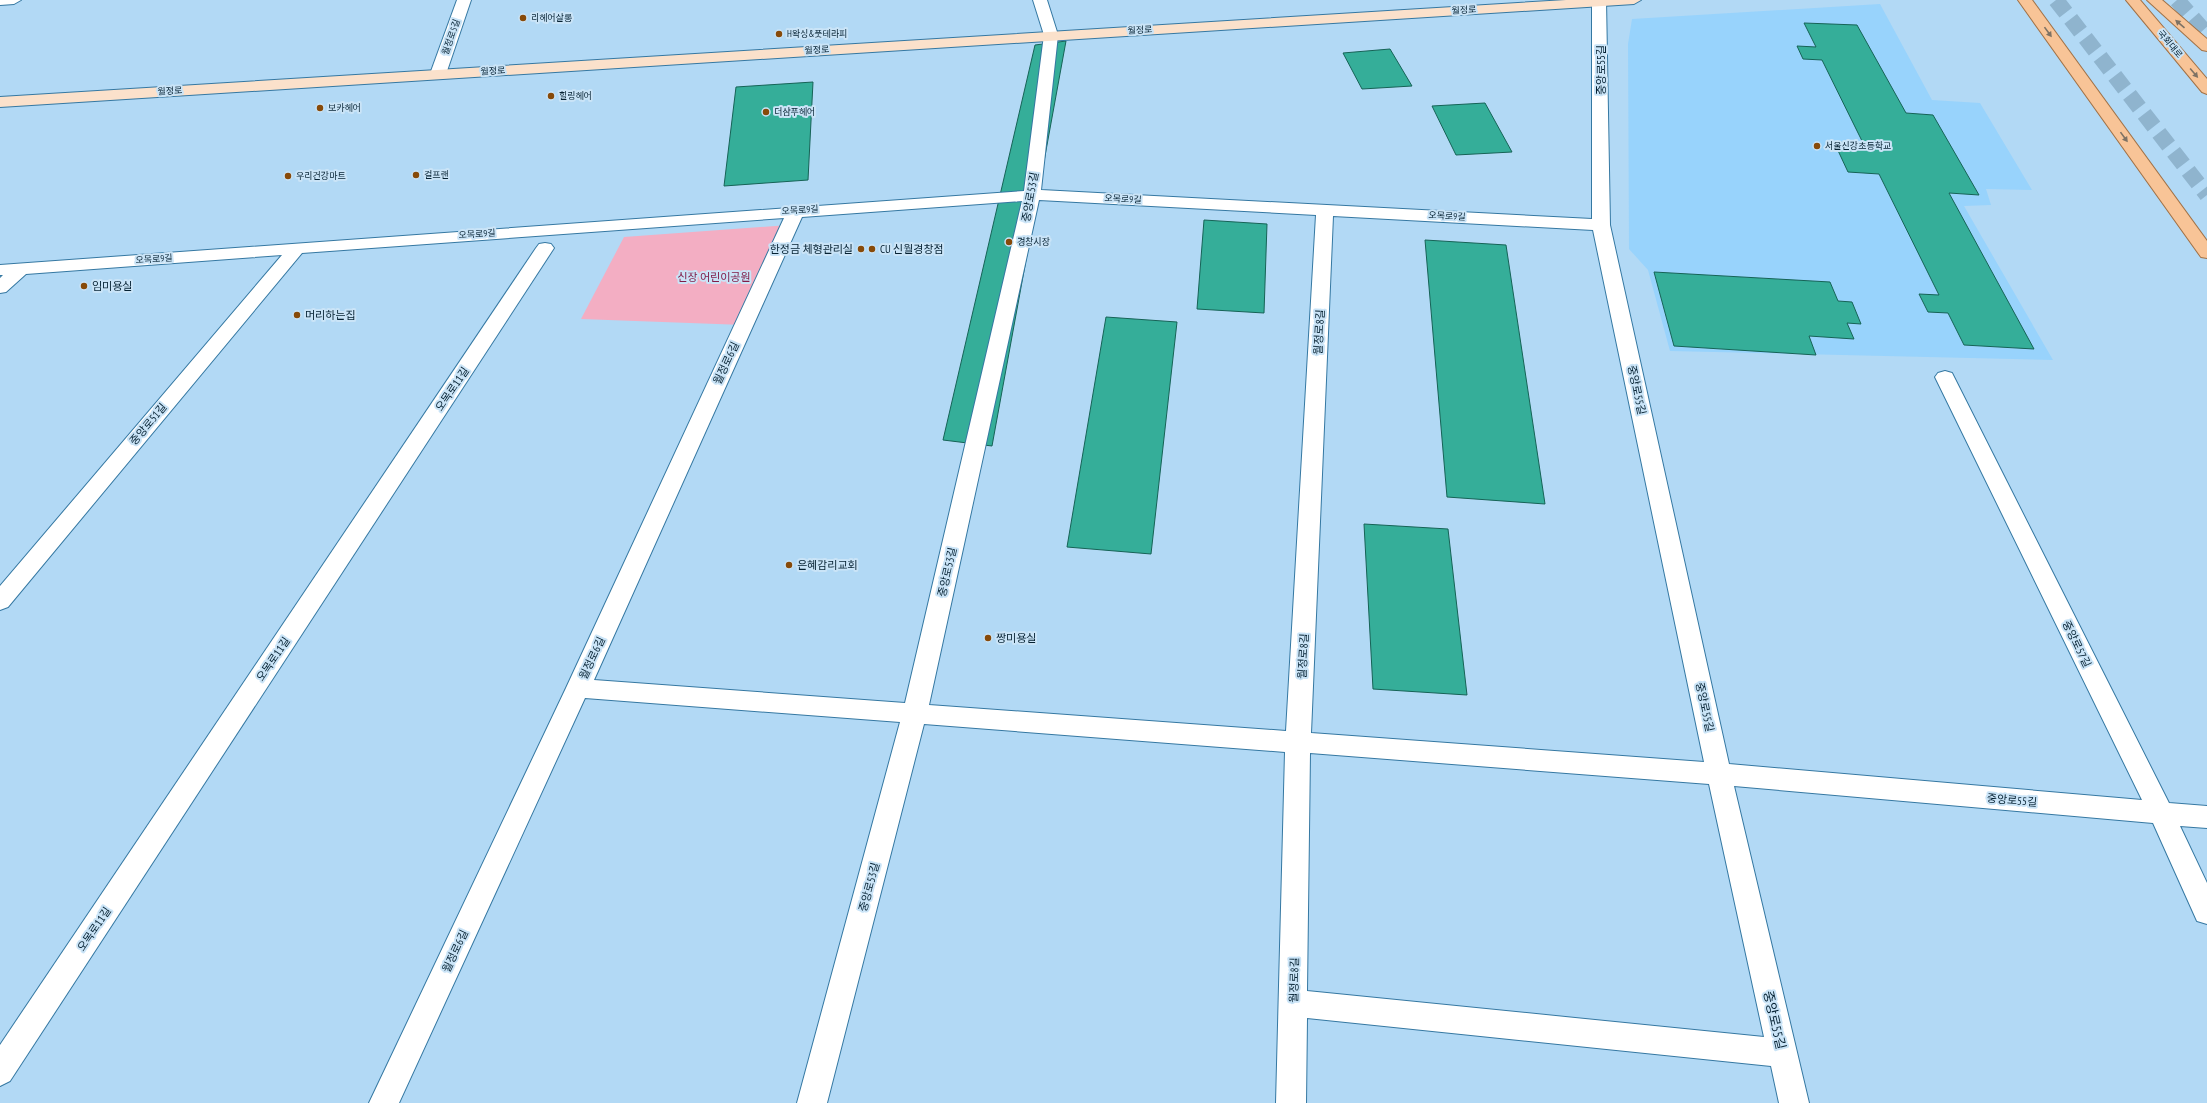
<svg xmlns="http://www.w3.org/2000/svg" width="2207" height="1103" viewBox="0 0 2207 1103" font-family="'PT Sans Narrow','Noto Sans KR',sans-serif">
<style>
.built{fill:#98d3fc}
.green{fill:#f3aec3}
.building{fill:#35ae99;stroke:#166356}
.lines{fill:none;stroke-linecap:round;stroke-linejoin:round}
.highway-tunnel{stroke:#8fb4ce;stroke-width:16;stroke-dasharray:16 8;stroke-linecap:butt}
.street-casing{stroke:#3578a2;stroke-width:2}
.secondary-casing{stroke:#3578a2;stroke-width:2}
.primary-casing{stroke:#a07146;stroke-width:2}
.street{fill:#fff;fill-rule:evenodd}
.secondary{fill:#fbe1cb;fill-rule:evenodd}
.primary{fill:#f8c497;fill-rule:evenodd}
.oneway{fill:#7e7264}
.poi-dot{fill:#874a09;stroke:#cae4f7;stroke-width:1.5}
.labels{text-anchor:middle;stroke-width:4;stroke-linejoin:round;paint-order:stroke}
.far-street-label{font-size:9px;fill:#052132;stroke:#cae4f7}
.far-poi-label{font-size:9px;fill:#052132;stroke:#cae4f7;text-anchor:start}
.street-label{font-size:11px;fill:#052132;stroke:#cae4f7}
.poi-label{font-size:11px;fill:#052132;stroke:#cae4f7;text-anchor:start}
.park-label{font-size:11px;fill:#811d49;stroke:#cae4f7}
.near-street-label{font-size:13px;fill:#052132;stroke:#cae4f7}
</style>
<rect width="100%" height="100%" fill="#b2d9f5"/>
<path class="built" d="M1880 4 1932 100 1980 103 2032 190 1986 189 1991 205 1964 206 2053 360 1670 351 1648 270 1629 249 1628 44 1632 19Z"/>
<path class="green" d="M789 225 744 325 581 319 624 237Z"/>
<g class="building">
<path d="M1804 23 1857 25 1906 113 1933 115 1979 195 1949 193 2034 349 1964 345 1948 313 1928 312 1919 294 1939 295 1879 174 1848 172 1834 142 1863 143 1822 60 1803 59 1797 46 1816 47Z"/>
<path d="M1066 41 992 446 943 440 1035 45Z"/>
<path d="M1390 49 1412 86 1362 89 1343 53Z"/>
<path d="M813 82 808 180 724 186 736 87Z"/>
<path d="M1485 103 1512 152 1456 155 1432 106Z"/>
<path d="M1204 220 1267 224 1264 313 1197 309Z"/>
<path d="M1425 240 1506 245 1545 504 1447 497Z"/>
<path d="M1654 272 1830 282 1838 301 1852 302 1861 324 1847 323 1854 339 1809 336 1816 355 1674 346Z"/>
<path d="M1106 317 1177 322 1151 554 1067 547Z"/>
<path d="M1364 524 1448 529 1467 695 1373 689Z"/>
</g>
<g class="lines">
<g class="highway-tunnel">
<path d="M2056 0 2207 195"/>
<path d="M2177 0 2207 34"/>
</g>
<defs>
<g id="street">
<path d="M0 0H21L14 4 0 5Z"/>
<path d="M457 0H471L446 74 443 77H433L430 74Z"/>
<path d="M1033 0H1047L1058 35 1041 190 1592 219V0H1606L1610 225 1729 764 2142 800 1935 377 1938 373 1945 371 1952 373 2169 803 2207 806V828L2180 826 2207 883V924L2197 921 2153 823 1734 786 1809 1103H1779L1771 1066 1307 1018 1306 1103H1276L1285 752 924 724 827 1103H797L900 722 585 698 399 1103H369L566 688 784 218 302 253 8 607 0 610V586L282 255 26 274 6 292 0 293V278L3 275H0V265L1024 191 1044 35ZM1039 200 1316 215 1286 731 929 705ZM1022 201 905 703 594 680 802 217ZM1333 216 1593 230 1704 762 1311 733ZM1310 753 1709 784 1764 1037 1307 991Z"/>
<path d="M545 243 551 244 554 248 10 1081 0 1086V1045L536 248 539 244Z"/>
</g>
<path id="secondary" d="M1566 0H1641L1634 4 0 107V97Z"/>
<g id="primary">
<path d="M2018 0H2032L2207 241V258L2201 257Z"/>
<path d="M2126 0H2140L2207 79V94L2202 92Z"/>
<path d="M2147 0H2162L2207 39V51L2202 50Z"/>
</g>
</defs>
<use href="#street" class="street-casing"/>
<use href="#secondary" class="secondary-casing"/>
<use href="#primary" class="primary-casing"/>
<use href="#street" class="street"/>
<use href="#secondary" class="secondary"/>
<use href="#primary" class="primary"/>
</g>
<defs><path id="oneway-solid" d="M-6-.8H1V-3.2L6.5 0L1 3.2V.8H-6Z"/></defs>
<g class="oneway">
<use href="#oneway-solid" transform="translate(2180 24) rotate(-139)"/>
<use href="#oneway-solid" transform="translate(2048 32) rotate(54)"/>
<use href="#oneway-solid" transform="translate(2194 73) rotate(50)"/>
<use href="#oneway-solid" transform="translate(2124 137) rotate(54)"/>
</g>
<g class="poi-dot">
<circle cx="523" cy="18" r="4"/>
<circle cx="779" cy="34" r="4"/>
<circle cx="551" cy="96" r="4"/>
<circle cx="320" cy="108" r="4"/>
<circle cx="766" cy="112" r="4"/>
<circle cx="1817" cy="146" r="4"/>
<circle cx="416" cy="175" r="4"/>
<circle cx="288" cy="176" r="4"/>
<circle cx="1009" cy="242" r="4"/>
<circle cx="861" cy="249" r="4"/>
<circle cx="872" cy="249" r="4"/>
<circle cx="84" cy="286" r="4"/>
<circle cx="297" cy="315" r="4"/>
<circle cx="789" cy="565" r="4"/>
<circle cx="988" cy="638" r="4"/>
</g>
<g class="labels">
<g class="far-street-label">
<text transform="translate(1464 10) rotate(-3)" y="3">월정로</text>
<text transform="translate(1140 30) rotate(-3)" y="3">월정로</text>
<text transform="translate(451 37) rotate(-71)" y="3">월정로5길</text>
<text transform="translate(2170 44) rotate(50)" y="3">국회대로</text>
<text transform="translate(817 50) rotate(-4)" y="3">월정로</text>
<text transform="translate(493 71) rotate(-4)" y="3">월정로</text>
<text transform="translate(170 91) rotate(-4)" y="3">월정로</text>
<text transform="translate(1123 199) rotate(3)" y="3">오목로9길</text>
<text transform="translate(800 210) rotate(-4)" y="3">오목로9길</text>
<text transform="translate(1447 216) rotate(3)" y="3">오목로9길</text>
<text transform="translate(477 234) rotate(-4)" y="3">오목로9길</text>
<text transform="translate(154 259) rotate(-4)" y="3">오목로9길</text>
</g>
<g class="far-poi-label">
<text x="531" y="21">리헤어살롱</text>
<text x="787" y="37">H왁싱&amp;풋테라피</text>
<text x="559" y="99">힐링헤어</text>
<text x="328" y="111">보카헤어</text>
<text x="774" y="115">더샴푸헤어</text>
<text x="1825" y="149">서울신강초등학교</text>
<text x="424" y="178">걸프랜</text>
<text x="296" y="179">우리건강마트</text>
<text x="1017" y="245">경창시장</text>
</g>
<g class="street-label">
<text transform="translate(1601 70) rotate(-90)" y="4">중앙로55길</text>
<text transform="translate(1030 197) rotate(-80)" y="4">중앙로53길</text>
<text transform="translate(1319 332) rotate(-87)" y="4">월정로8길</text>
<text transform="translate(726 363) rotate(-65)" y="4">월정로6길</text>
<text transform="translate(452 389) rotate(-56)" y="4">오목로11길</text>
<text transform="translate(1637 390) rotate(78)" y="4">중앙로55길</text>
<text transform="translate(148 424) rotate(-50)" y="4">중앙로51길</text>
<text transform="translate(947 572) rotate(-77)" y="4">중앙로53길</text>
<text transform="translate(2077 644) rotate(64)" y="4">중앙로57길</text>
<text transform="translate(1303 656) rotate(-87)" y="4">월정로8길</text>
<text transform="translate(592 658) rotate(-65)" y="4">월정로6길</text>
<text transform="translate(273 659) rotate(-56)" y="4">오목로11길</text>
<text transform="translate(1705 707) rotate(78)" y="4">중앙로55길</text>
<text transform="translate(2012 800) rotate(5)" y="4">중앙로55길</text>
<text transform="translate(869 887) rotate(-75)" y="4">중앙로53길</text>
<text transform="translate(94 929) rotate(-56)" y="4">오목로11길</text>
<text transform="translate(455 951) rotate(-65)" y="4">월정로6길</text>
<text transform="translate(1294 980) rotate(-89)" y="4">월정로8길</text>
</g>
<g class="poi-label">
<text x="853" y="253" text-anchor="end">한정금 체형관리실</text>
<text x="880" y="253">CU 신월경창점</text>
<text x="92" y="290">임미용실</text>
<text x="305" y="319">머리하는집</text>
<text x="797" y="569">은혜감리교회</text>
<text x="996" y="642">짱미용실</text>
</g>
<g class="park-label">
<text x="714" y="281">신장 어린이공원</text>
</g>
<g class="near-street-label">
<text transform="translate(1775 1020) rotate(77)" y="5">중앙로55길</text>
</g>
</g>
</svg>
